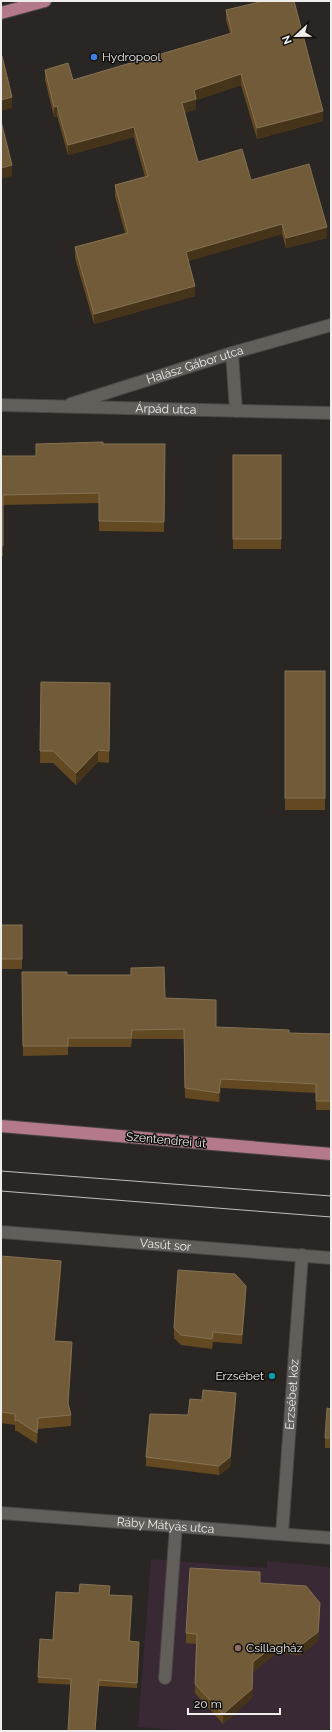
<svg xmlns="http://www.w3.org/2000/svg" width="332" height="1732" viewBox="0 0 332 1732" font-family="Raleway,sans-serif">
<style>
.education{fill:#382935}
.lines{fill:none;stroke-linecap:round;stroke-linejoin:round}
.minor-casing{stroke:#474442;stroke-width:14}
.major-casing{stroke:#474442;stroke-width:14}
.minor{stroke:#625f5b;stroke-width:12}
.major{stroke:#b47a8a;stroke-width:12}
.tram{stroke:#c0bebc;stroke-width:1}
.wall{fill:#624922}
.shaded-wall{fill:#453419}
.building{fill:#715b38;stroke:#857254}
.shop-dot{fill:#3f7fe0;stroke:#11100e;stroke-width:1.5}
.culture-dot{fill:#0f9aa8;stroke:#11100e;stroke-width:1.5}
.education-dot{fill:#8d6e63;stroke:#11100e;stroke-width:1.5}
.labels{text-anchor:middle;stroke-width:3;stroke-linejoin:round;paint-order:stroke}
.poi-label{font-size:12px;fill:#efedeb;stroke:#11100e;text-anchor:start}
.street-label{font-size:12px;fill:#efedeb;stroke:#11100e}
</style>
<rect width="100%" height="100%" fill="#292623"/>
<path class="education" d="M151 1559 267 1568V1561L331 1567V1731H184L138 1727Z"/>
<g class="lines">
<defs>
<g id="minor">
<path d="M232 353 236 411"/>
<path id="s1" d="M71 404 232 353 331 325"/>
<path id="s2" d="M1 405 331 413"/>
<path id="s3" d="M1 1232 331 1258"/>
<path id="s4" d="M1 1513 331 1538"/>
<path id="s5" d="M282 1534 302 1255"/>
<path d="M165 1678 176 1526"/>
</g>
<g id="major">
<path d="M1 13 45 1"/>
<path d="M1 1126 331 1154"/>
</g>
</defs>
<use href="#minor" class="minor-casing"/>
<use href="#major" class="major-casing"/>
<use href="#minor" class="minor"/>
<use href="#major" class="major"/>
<g class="tram">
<path d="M1 1171 331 1196"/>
<path d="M1 1191 331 1217"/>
</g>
</g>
<g class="wall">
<path d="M226 10 323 121 257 139 241 85 196 100V109L184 113 198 162 251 180 327 238 286 248 282 234 188 261 195 296 94 324 75 258V247L125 233 115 196V185L145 177 134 137 68 155 57 116 54 117 45 80V70L73 80 230 34 226 20Z"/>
<path d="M103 444H165L164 532 99 531V503L3 505V556L1 557V456H36Z"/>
<rect x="233" y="455" width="48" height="94"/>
<rect x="285" y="671" width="40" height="139"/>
<path d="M41 682 110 683 109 763 98 762 76 785 53 763H40Z"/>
<rect x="1" y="925" width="21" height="44"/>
<path d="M22 972 67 975 165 998 216 1027 289 1033 331 1034V1110H316V1093L221 1088 219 1102 185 1098 184 1039H132L131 1047H68V1055L23 1056Z"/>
<path d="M1 1256 61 1272 55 1341 72 1353 68 1406 71 1415V1426L38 1429 37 1444 17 1431H15V1425L1 1423Z"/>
<path d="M246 1296 242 1344 213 1342 212 1349 181 1345 174 1338V1328Z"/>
<path d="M236 1402 230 1467 219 1475 146 1466V1457L188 1415Z"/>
<path d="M331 1409V1448H325V1438Z"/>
<path d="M260 1583 320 1613 318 1641 301 1655 277 1653 253 1672 252 1698 223 1724 195 1693 196 1644 186 1643V1633Z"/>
<path d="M110 1595 132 1602 130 1641 139 1647 137 1688 38 1683V1677L53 1640Z"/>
</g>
<g class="shaded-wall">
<path d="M241 74V85L196 100V109L182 114V103L194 90Z"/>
<path d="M12 97V108L1 111V100Z"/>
<path d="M57 106V116L54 117V107Z"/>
<path d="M323 111V121L257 139V128Z"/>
<path d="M134 127V137L68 155V145Z"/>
<path d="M12 165V176L1 179V168Z"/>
<path d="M282 224V234L186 262V252Z"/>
<path d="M327 227V238L286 248V238Z"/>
<path d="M195 286V296L94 324V314Z"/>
<path d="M98 750V762L76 785V773Z"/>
<path d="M221 1079V1088L219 1102V1093Z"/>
<path d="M61 1261V1272L54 1352V1341Z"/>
<path d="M246 1286V1296L242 1344V1335Z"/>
<path d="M72 1342V1353L68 1414V1403Z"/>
<path d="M236 1393V1402L230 1467 219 1475V1466Z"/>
<path d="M38 1418V1429L37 1444V1433Z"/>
<path d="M320 1603 318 1641 301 1655V1645Z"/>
<path d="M277 1643V1653L253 1672 252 1698 223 1724V1714L253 1662Z"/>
</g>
<g class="building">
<path d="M264 1H294L323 111 257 128 241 74 194 90 196 99 182 103 198 162 242 149 251 180 309 164 327 227 286 238 282 224 186 252 195 286 94 314 75 247 128 233 115 185 148 176 134 127 68 145 57 106 54 107 45 70 68 63 73 80 232 33 226 10Z"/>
<path d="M1 56H2L12 97 1 100Z"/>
<path d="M1 121 12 165 1 168Z"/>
<path d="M103 442V444H165L164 522 99 521V493L3 495V546H1V456H36V444Z"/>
<rect x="233" y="455" width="48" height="84"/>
<rect x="285" y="671" width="40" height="127"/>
<path d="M41 682 110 683 109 751 98 750 76 773 53 751H40Z"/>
<rect x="1" y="925" width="21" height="34"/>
<path d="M164 967 165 998 216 1000V1027L289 1030V1033L331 1034V1101H316V1084L221 1079 219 1093 185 1088 184 1029 132 1030 131 1038H68V1046H23L22 972H67V975H131V968Z"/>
<path d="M1 1256 61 1261 54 1341 72 1342 68 1403 71 1415 38 1418 37 1433 17 1420 15 1421V1414L1 1412Z"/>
<path d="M178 1270 235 1274 246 1286 242 1335 213 1332 212 1339 181 1335 174 1328Z"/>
<path d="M203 1390 236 1393 230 1457 219 1466 146 1457 150 1414 188 1415 190 1399 202 1400Z"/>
<path d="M327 1408 331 1409V1438H325Z"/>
<path d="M190 1568 260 1572V1583L306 1586 320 1603 318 1632 301 1645 277 1643 253 1662 252 1689 223 1714 195 1684 197 1634 186 1633Z"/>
<path d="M80 1584 110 1586 109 1595 132 1596 129 1641 139 1642 137 1683 99 1680 95 1731H68L71 1679 38 1677 40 1639 53 1640 56 1592 79 1593Z"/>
</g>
<circle class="shop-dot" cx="94" cy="57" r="4"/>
<circle class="culture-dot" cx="272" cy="1376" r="4"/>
<circle class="education-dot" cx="238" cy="1648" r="4"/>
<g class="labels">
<g class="poi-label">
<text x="102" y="61">Hydropool</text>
<text x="264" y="1380" text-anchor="end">Erzsébet</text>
<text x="246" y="1652">Csillagház</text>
</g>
<g class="street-label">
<text dy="4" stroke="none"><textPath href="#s1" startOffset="130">Halász Gábor utca</textPath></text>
<text dy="4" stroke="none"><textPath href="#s2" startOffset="165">Árpád utca</textPath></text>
<text transform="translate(166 1140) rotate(5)" y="4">Szentendrei út</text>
<text dy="4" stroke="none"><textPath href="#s3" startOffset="165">Vasút sor</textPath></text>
<text dy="4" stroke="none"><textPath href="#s5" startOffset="140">Erzsébet köz</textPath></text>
<text dy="4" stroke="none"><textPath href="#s4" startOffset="165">Ráby Mátyás utca</textPath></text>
</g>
</g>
<rect width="332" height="1732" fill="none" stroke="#efedeb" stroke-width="4"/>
<g transform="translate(296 36) rotate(248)" stroke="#11100e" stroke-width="3" paint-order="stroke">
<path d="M0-3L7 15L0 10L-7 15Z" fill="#efedeb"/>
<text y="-6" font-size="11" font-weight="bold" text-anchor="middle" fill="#efedeb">N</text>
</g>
<path d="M188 1708v6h92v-6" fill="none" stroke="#efedeb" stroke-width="2"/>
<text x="194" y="1708" font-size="12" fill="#efedeb" stroke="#11100e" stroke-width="3" paint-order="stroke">20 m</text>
</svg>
